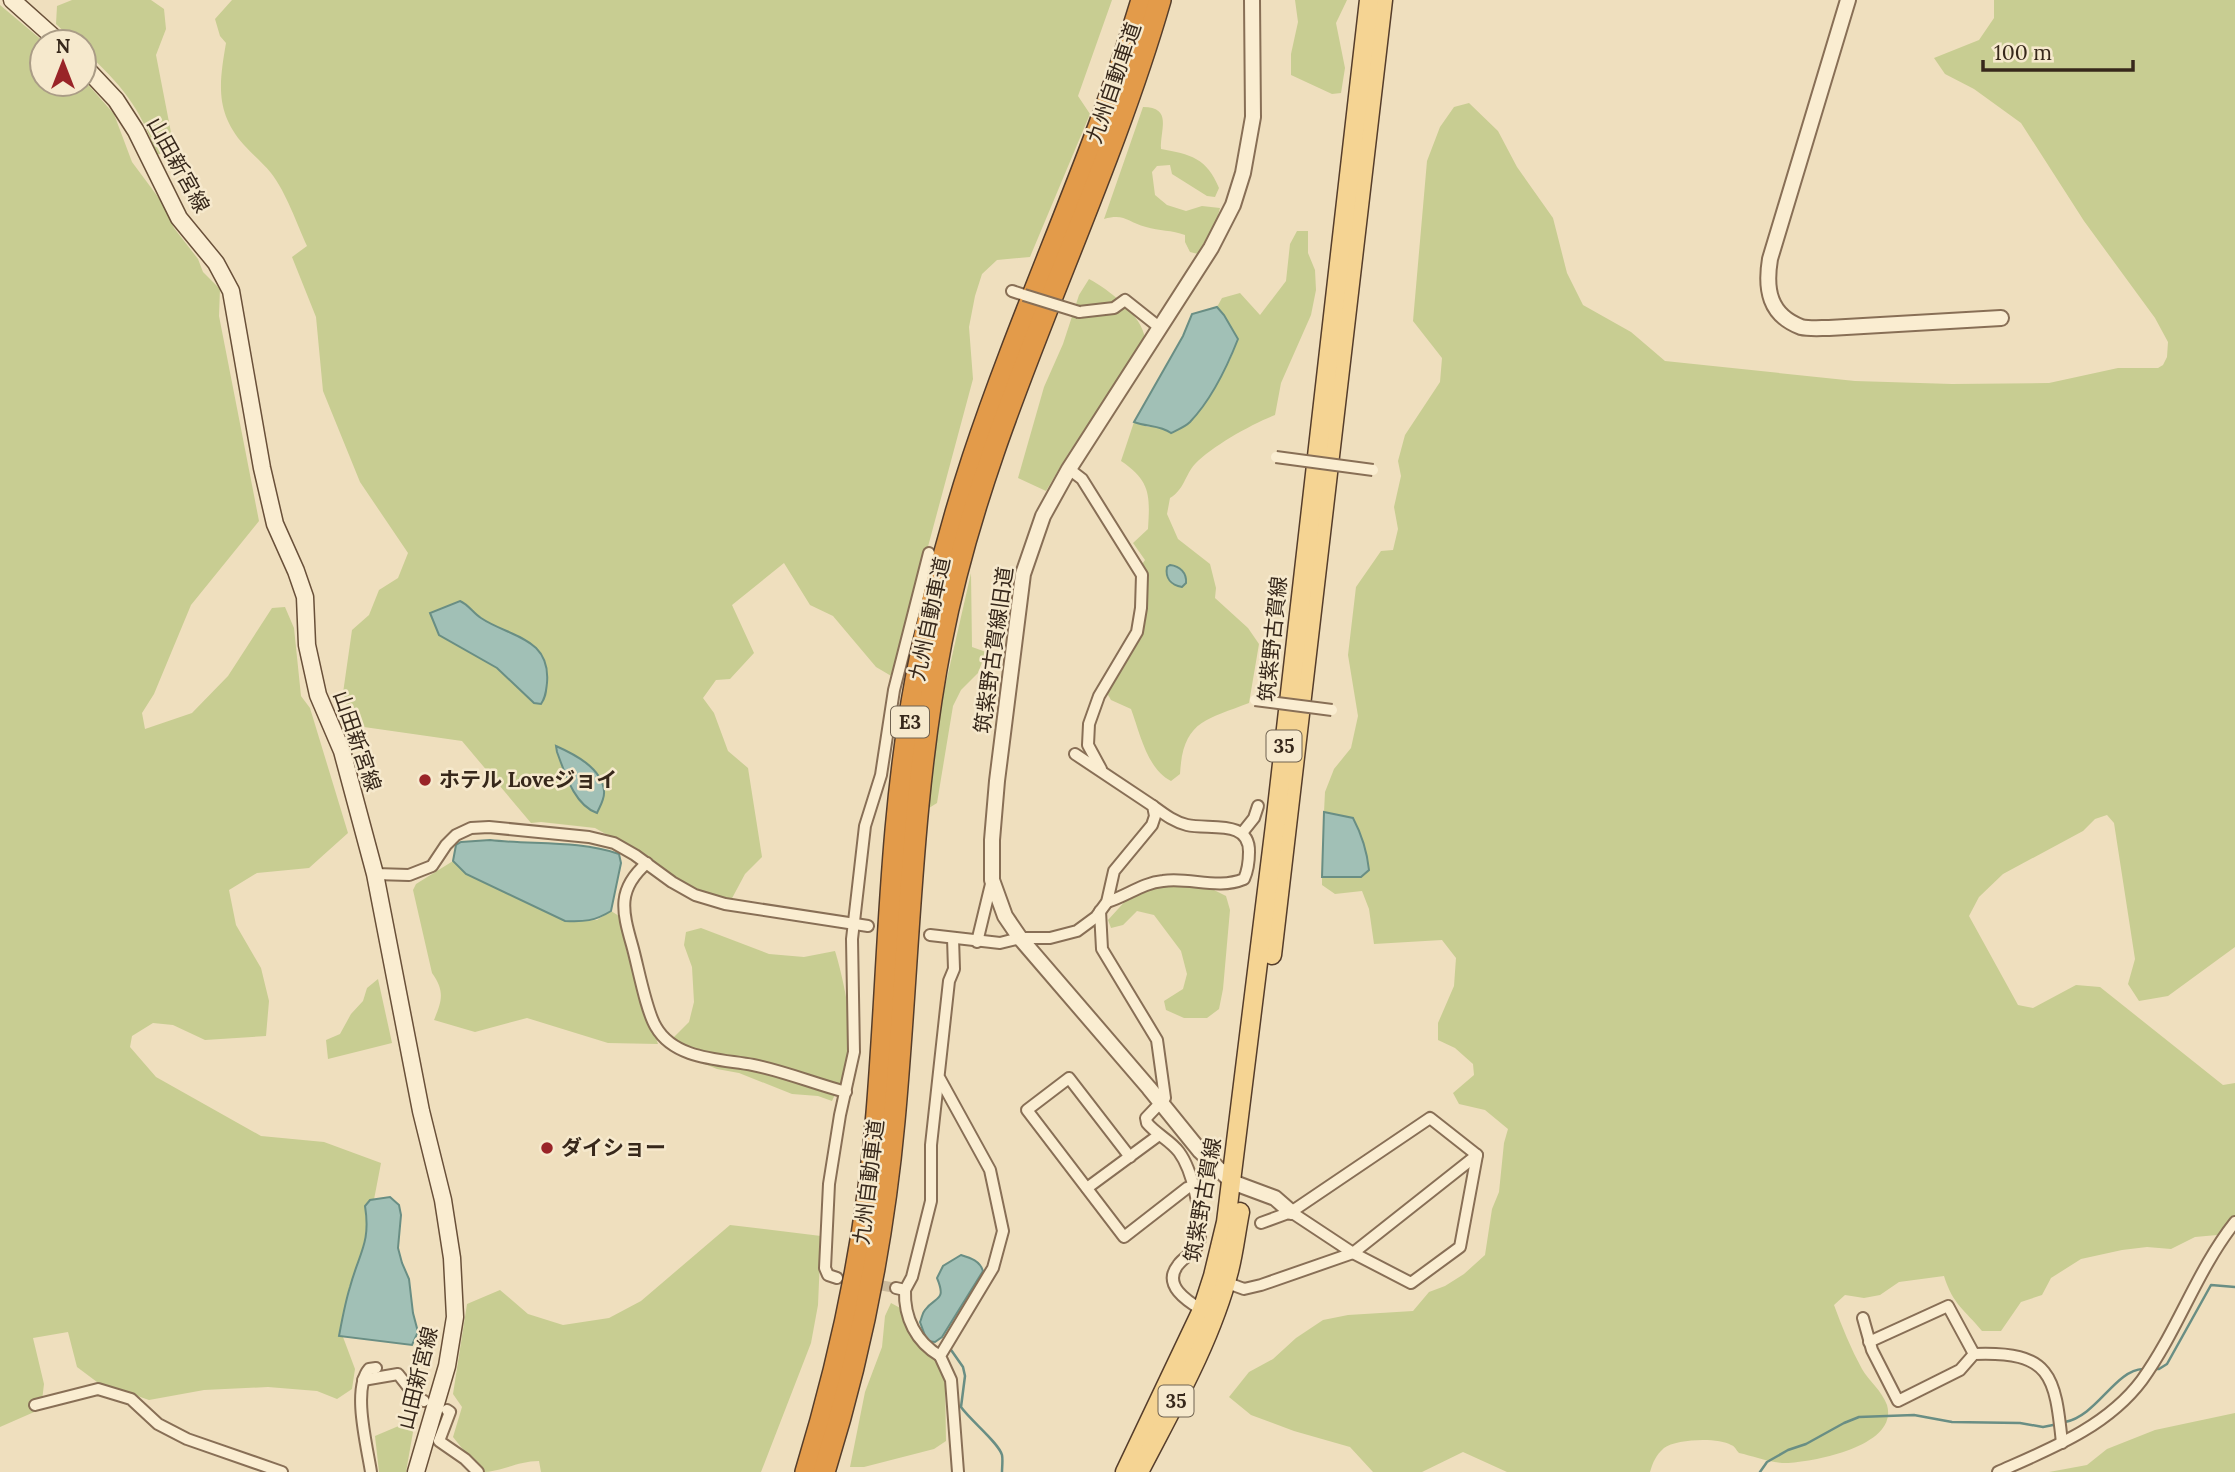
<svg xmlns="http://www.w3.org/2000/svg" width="2235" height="1472" viewBox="0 0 2235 1472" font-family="Lora,'Noto Sans JP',serif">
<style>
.green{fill:#c8cd92}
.water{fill:#a1c0b6;stroke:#698e84;stroke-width:2}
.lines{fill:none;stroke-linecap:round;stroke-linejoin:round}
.stream{stroke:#698e84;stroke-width:2.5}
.minor-tunnel{stroke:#caba9d;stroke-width:10;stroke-dasharray:10 5;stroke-linecap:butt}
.minor-casing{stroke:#886f56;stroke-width:14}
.tertiary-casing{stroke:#886f56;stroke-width:18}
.secondary-casing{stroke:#695039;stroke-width:19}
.primary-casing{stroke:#553d2b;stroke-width:21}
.motorway-casing{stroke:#553d2b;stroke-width:24}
.minor{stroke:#faedd1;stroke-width:10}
.tertiary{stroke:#faedd1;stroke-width:14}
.secondary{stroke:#faedd1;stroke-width:16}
.primary{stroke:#f5d493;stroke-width:18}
.motorway{stroke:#e39b4a;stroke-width:21}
.minor-bridge-casing{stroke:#886f56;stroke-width:14;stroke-linecap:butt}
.minor-bridge{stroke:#faedd1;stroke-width:10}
.poi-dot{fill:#992428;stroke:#f6e9cd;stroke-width:2.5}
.labels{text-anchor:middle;stroke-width:5;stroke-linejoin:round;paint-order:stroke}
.shield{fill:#f6e9cd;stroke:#706250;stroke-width:2}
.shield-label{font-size:19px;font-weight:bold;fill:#37281b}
.street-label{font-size:21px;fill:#37281b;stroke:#f6e9cd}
.poi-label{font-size:21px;font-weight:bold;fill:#37281b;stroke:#f6e9cd;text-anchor:start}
</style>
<rect width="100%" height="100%" fill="#efdfbe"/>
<g class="green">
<path d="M72 0H151L164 9 166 29 156 55 174 148 157 155C139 105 122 86 84 50V42H75L56 24 57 6Z"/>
<path d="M232 0H1112L1078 96 1090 114 1030 257 997 260 982 274 975 296 969 327 973 379 893 677 876 667 833 616 810 605 784 563 732 605 754 653 730 679 716 680 703 698 714 713 728 751 748 768 762 857 745 874 730 902 680 884 649 858 595 828 541 822 531 823 462 741 364 727 349 714 343 693 352 630 369 615 379 590 398 578 408 553 360 482 323 391 316 317 292 257 307 246C297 224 286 192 271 173 263 163 253 155 244 145 215 112 219 84 226 43L220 36 215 19Z"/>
<path d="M1295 0H1347L1336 23 1345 68 1341 93 1332 94 1291 75V54L1298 22Z"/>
<path d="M1994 0H2235V947L2168 996 2139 1001 2128 984 2135 959 2114 823 2107 815 2095 819 2083 831 2003 874 1979 897 1969 916 2018 1005 2033 1008 2076 985 2100 987 2223 1085 2235 1083V1216L2217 1235 2195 1237 2171 1249 2147 1247 2122 1250 2081 1259 2051 1278 2042 1295 2021 1302 2001 1331H1982C1965 1310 1953 1305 1944 1276L1899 1282 1880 1295 1864 1298 1845 1295 1834 1305C1842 1327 1851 1349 1862 1369 1869 1381 1882 1391 1887 1405 1899 1446 1814 1462 1786 1463 1771 1463 1753 1456 1739 1453 1736 1450 1735 1446 1731 1445 1718 1437 1676 1439 1664 1448 1656 1455 1653 1462 1650 1472H1507L1463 1452 1422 1472H1373L1350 1447 1294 1431 1251 1415 1229 1397 1249 1372 1273 1359 1296 1338 1323 1320 1348 1315 1413 1311 1429 1292 1445 1286 1464 1274 1485 1255 1492 1209 1499 1192 1504 1143 1508 1129 1485 1110 1459 1104 1453 1093 1474 1075 1473 1064 1455 1048 1438 1040V1023L1454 986 1456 958 1442 940 1374 944 1369 909 1362 891 1335 894 1322 885V877L1339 878 1353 819 1324 812 1325 792 1334 769 1351 748 1358 716 1348 655 1356 587 1381 551 1393 550 1398 529 1394 507 1401 476 1398 461 1405 435 1440 382 1442 358 1413 321 1427 161 1440 127 1454 107 1469 103 1498 131 1517 167 1553 218 1567 273 1583 305 1631 332 1665 361 1855 381 1952 384 2049 383 2118 368H2158L2163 365 2167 357 2168 342 2155 318 2084 221 2021 123 1974 89 1945 74 1934 58 1979 40 1994 18Z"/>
<path d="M0 5 44 42 42 84H84V80L114 114 132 162 164 205 174 228 198 259 203 272 220 289 219 316 259 521 191 605 154 694 142 713 145 729 192 713 228 676 272 608 285 607 294 628 301 696 310 708 348 833 309 868 257 873 229 890 236 925 261 968 269 1001 266 1036 205 1040 173 1025 153 1023 132 1036 130 1047 156 1077 261 1136 324 1142 381 1163 372 1210V1263L353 1290 340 1329 355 1369 352 1389 337 1399 317 1391 268 1387 204 1390 149 1400 97 1382 77 1367 68 1332 33 1338 44 1384 41 1409 0 1427Z"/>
<path d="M1143 107C1173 107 1160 130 1161 149 1190 154 1207 158 1219 188L1215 197 1207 196 1172 174 1170 165 1157 166 1152 172 1155 195 1167 205 1186 211 1202 206 1220 208 1217 219 1198 254 1190 252 1185 242V235C1172 230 1159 231 1146 227 1127 222 1125 213 1104 219Z"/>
<path d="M1297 231H1308V253L1315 270 1316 290 1311 315 1281 383 1275 415C1252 424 1212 446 1195 464 1185 475 1184 490 1170 498L1167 514 1178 539 1210 564 1216 588 1215 598 1248 628 1259 644 1249 703C1205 720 1183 721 1180 774L1171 781C1147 769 1140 733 1131 709L1111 700 1104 688 1130 634 1146 610 1143 591 1136 573 1145 560 1133 543 1148 529C1150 496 1151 481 1121 461L1134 422 1148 427H1163L1209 396 1230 360 1238 339 1224 315 1217 307 1222 298 1240 293 1260 315 1286 281 1290 244Z"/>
<path d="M1089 279C1108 289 1143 316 1145 339L1068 454 1046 491 1018 478 1044 387 1063 344 1079 295Z"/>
<path d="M971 573 972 647 986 652 978 673 961 690 953 706 937 803 929 808 937 727 945 687Z"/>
<path d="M453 861 466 874 565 921 597 920 611 911 619 916 627 953 658 1044 608 1043 527 1018 475 1032 434 1020C442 1001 445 991 432 973L413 890 416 884Z"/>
<path d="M1181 882 1206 886 1226 896 1230 910 1223 989 1219 1009 1207 1018H1184L1166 1010 1164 1001 1183 989 1187 974 1181 951 1154 915 1137 911 1123 925 1111 928 1108 920 1128 898 1147 889Z"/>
<path d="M701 928 769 954 804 957 835 951C843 976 857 1041 849 1066 845 1078 837 1090 832 1101L818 1096 792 1094 739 1073 717 1069 683 1055 670 1041 689 1022 694 1002 692 967 684 945 686 932Z"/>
<path d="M378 979 392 1043 328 1059 326 1040 340 1034 351 1014 363 1001 367 988Z"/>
<path d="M730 1225 821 1236 818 1305 811 1343 761 1472H541L539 1461C517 1461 502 1472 481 1472L453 1437 462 1407 453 1394 467 1304 500 1290 528 1314 563 1325 609 1318 641 1301Z"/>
<path d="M891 1303 902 1309 940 1362 945 1380 946 1441 934 1449 864 1467H850L865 1392 882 1347 885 1316Z"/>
<path d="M2235 1413V1472H2049L2087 1465 2107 1449 2155 1430Z"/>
<path d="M408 1422 413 1432 406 1472H379L375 1436Z"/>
</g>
<g class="water">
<path d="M1217 307 1224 315 1238 339C1227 367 1211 400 1190 422 1185 427 1177 430 1171 433 1160 425 1147 427 1134 422L1183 336 1192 314Z"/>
<path d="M1170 565C1180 566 1187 573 1186 583L1182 587C1171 585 1165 578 1167 567Z"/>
<path d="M460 601C469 605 473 613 481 618 509 637 551 637 547 683 546 691 546 697 541 704L534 703 497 668 439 635 430 613Z"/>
<path d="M556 746C574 754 602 768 604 791 605 799 600 806 597 813 574 805 565 773 557 752Z"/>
<path d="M1324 812 1353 818C1362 835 1367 851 1369 870L1361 877H1322Z"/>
<path d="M490 840C532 845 578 840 619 854L621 863 611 911C595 921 584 922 565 921L466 874 453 861 456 845 461 842Z"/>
<path d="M390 1197 399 1205 401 1215 398 1248 402 1263 409 1279 413 1313 418 1332 412 1345 339 1336C342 1320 345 1303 350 1287 359 1253 371 1243 365 1206L370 1200Z"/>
<path d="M961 1255C971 1258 980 1261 983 1271L942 1337 935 1342 927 1341 920 1322C922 1318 922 1313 925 1310 935 1296 947 1302 937 1278L943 1266Z"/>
</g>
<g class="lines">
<g class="stream">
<path d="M949 1347 963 1367 965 1376 961 1407C970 1420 999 1443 1002 1455 1003 1460 1002 1467 1002 1472"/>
<path d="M2154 1369H2159L2167 1364 2211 1285 2235 1287"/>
<path d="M2065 1422C2097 1416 2115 1370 2143 1369"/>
<path d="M1760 1472 1767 1462 1788 1450 1806 1444 1844 1423 1859 1417 1914 1415 1952 1422 2020 1423 2043 1427 2058 1424"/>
</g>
<path class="minor-tunnel" d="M867 1283 896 1288"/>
<defs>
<g id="minor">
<path d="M1012 291 1024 295"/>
<path d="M1079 312 1114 308 1125 300 1159 327"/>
<path d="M1069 469 1082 479 1142 575 1141 608 1137 632 1099 696 1089 724 1088 745 1101 769"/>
<path d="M1242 833 1254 818 1258 806"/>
<path d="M647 863C617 889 622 910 632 945 638 966 646 1011 656 1027 675 1060 721 1059 753 1065 784 1071 815 1084 846 1092"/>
<path d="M375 874 409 875 432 866 446 845 456 835 471 828 489 827 589 837 614 843 635 855 672 882 695 895 725 904 868 926"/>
<path d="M1107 902C1127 896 1142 883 1163 881 1190 877 1218 890 1244 879 1248 870 1249 862 1249 852 1250 819 1209 830 1187 825 1174 822 1164 814 1153 806"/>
<path d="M1100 911 1102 949 1157 1040 1165 1098 1146 1118 1147 1123C1156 1134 1171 1141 1179 1152 1193 1171 1201 1213 1200 1236 1200 1252 1186 1254 1178 1265 1162 1285 1187 1301 1202 1310"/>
<path d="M930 935 1000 943 1020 938H1050L1077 931 1096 917 1107 902 1114 871 1152 825 1155 816 1153 806 1075 754"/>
<path d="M977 942 992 880"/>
<path d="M940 1079 990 1170 1003 1231 993 1268 940 1356 951 1380 958 1472"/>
<path d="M1130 1157 1069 1078 1027 1110 1124 1237 1187 1188 1193 1186"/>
<path d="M1087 1188 1159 1135"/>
<path d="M1261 1223 1291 1212 1430 1118 1477 1155 1460 1247 1411 1283 1353 1253 1291 1212"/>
<path d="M837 1278 828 1275 825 1268 829 1184 840 1115 854 1052 852 939 865 826 881 775 894 690 929 553"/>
<path d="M1225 1282 1244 1289 1261 1285 1353 1253 1477 1155"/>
<path d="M896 1288 905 1290 912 1277 931 1201V1145L949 981 954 969 953 938"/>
<path d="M905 1290C904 1318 916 1342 940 1356"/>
<path d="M1863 1318 1872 1350 1898 1401 1960 1370 1974 1354C2051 1351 2055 1375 2062 1443"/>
<path d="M1869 1342 1948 1306 1974 1354"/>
<path d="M363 1380 398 1374 416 1397 424 1401"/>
<path d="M35 1405 98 1389 131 1399 158 1424 187 1439 282 1472"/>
<path d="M447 1410 450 1412 439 1441 465 1459 478 1472"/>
<path d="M371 1472C367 1446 352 1389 369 1369L376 1368"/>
<path d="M1998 1472C2050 1449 2107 1427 2142 1380 2178 1330 2197 1270 2235 1222"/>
</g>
<g id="tertiary">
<path d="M1252 0 1253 117 1243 173 1233 205 1211 248 1069 469 1043 516 1023 574 997 781 992 840V880L1005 916 1020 938 1149 1088 1200 1151 1232 1182 1275 1198 1291 1212"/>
<path d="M1848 0 1770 259C1765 289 1769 315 1801 327 1809 329 1820 328 1829 328L2001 318"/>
</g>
<g id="secondary">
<path d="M12 0 59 42"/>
<path d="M84 66 116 100 136 131 179 218 216 263 231 291 262 468 275 524 296 571 305 597 307 645 318 695 342 751 375 874 421 1111 443 1200 452 1258 455 1317 447 1366 416 1472"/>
</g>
<g id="primary">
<path d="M1272 955 1383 0"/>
<path d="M1125 1472 1202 1310 1213 1276 1226 1222 1275 825 1369 0"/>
<path d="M1139 1472C1172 1408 1211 1341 1229 1271 1234 1252 1236 1232 1240 1212"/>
</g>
<g id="motorway">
<path d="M806 1472C842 1354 867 1236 877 1113 889 969 889 823 916 680 930 605 949 531 973 458 1024 304 1095 156 1142 0"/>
<path d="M824 1472C860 1357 883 1240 894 1121 909 961 910 801 941 642 984 419 1097 218 1160 0"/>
</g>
</defs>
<use href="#minor" class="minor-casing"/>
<use href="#tertiary" class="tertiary-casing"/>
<use href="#secondary" class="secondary-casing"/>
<use href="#primary" class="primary-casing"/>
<use href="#motorway" class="motorway-casing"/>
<use href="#minor" class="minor"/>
<use href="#tertiary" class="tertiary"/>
<use href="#secondary" class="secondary"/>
<use href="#primary" class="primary"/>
<use href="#motorway" class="motorway"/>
<defs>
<g id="minor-bridge">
<path d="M1024 295 1079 312"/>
<path d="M1276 457 1373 470"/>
<path d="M1255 700 1332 710"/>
</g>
</defs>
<use href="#minor-bridge" class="minor-bridge-casing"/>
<use href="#minor-bridge" class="minor-bridge"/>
</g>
<g class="poi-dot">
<circle cx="425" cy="780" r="7"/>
<circle cx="547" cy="1148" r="7"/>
</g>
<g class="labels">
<g class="shield">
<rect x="891" y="706.5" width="38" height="31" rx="5"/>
<rect x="1266.5" y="730.5" width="35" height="31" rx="5"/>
<rect x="1158.5" y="1385.5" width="35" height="31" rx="5"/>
</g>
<g class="shield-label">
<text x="910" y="729">E3</text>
<text x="1284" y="753">35</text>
<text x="1176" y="1408">35</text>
</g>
<g class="street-label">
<text transform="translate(1114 83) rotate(-71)" y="7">九州自動車道</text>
<text transform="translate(178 165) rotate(61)" y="7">山田新宮線</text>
<text transform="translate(930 619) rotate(-78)" y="7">九州自動車道</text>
<text transform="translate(1273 639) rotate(-84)" y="7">筑紫野古賀線</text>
<text transform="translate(994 650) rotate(-82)" y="7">筑紫野古賀線旧道</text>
<text transform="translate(357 741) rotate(71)" y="7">山田新宮線</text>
<text transform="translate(869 1182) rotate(-83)" y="7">九州自動車道</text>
<text transform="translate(1203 1200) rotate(-80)" y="7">筑紫野古賀線</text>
<text transform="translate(418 1378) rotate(-76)" y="7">山田新宮線</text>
</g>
<g class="poi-label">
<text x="439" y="787">ホテル Loveジョイ</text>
<text x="561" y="1155">ダイショー</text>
</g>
</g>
<g transform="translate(63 63)"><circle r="33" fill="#f6e9cd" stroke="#aa9c86" stroke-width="2"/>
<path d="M0-5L12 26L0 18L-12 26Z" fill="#992428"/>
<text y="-10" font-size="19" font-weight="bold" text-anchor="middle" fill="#37281b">N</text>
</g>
<path d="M1983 60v10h150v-10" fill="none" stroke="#37281b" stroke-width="3.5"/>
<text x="1994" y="60" font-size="21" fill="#37281b" stroke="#f6e9cd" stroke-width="5" paint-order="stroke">100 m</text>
</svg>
